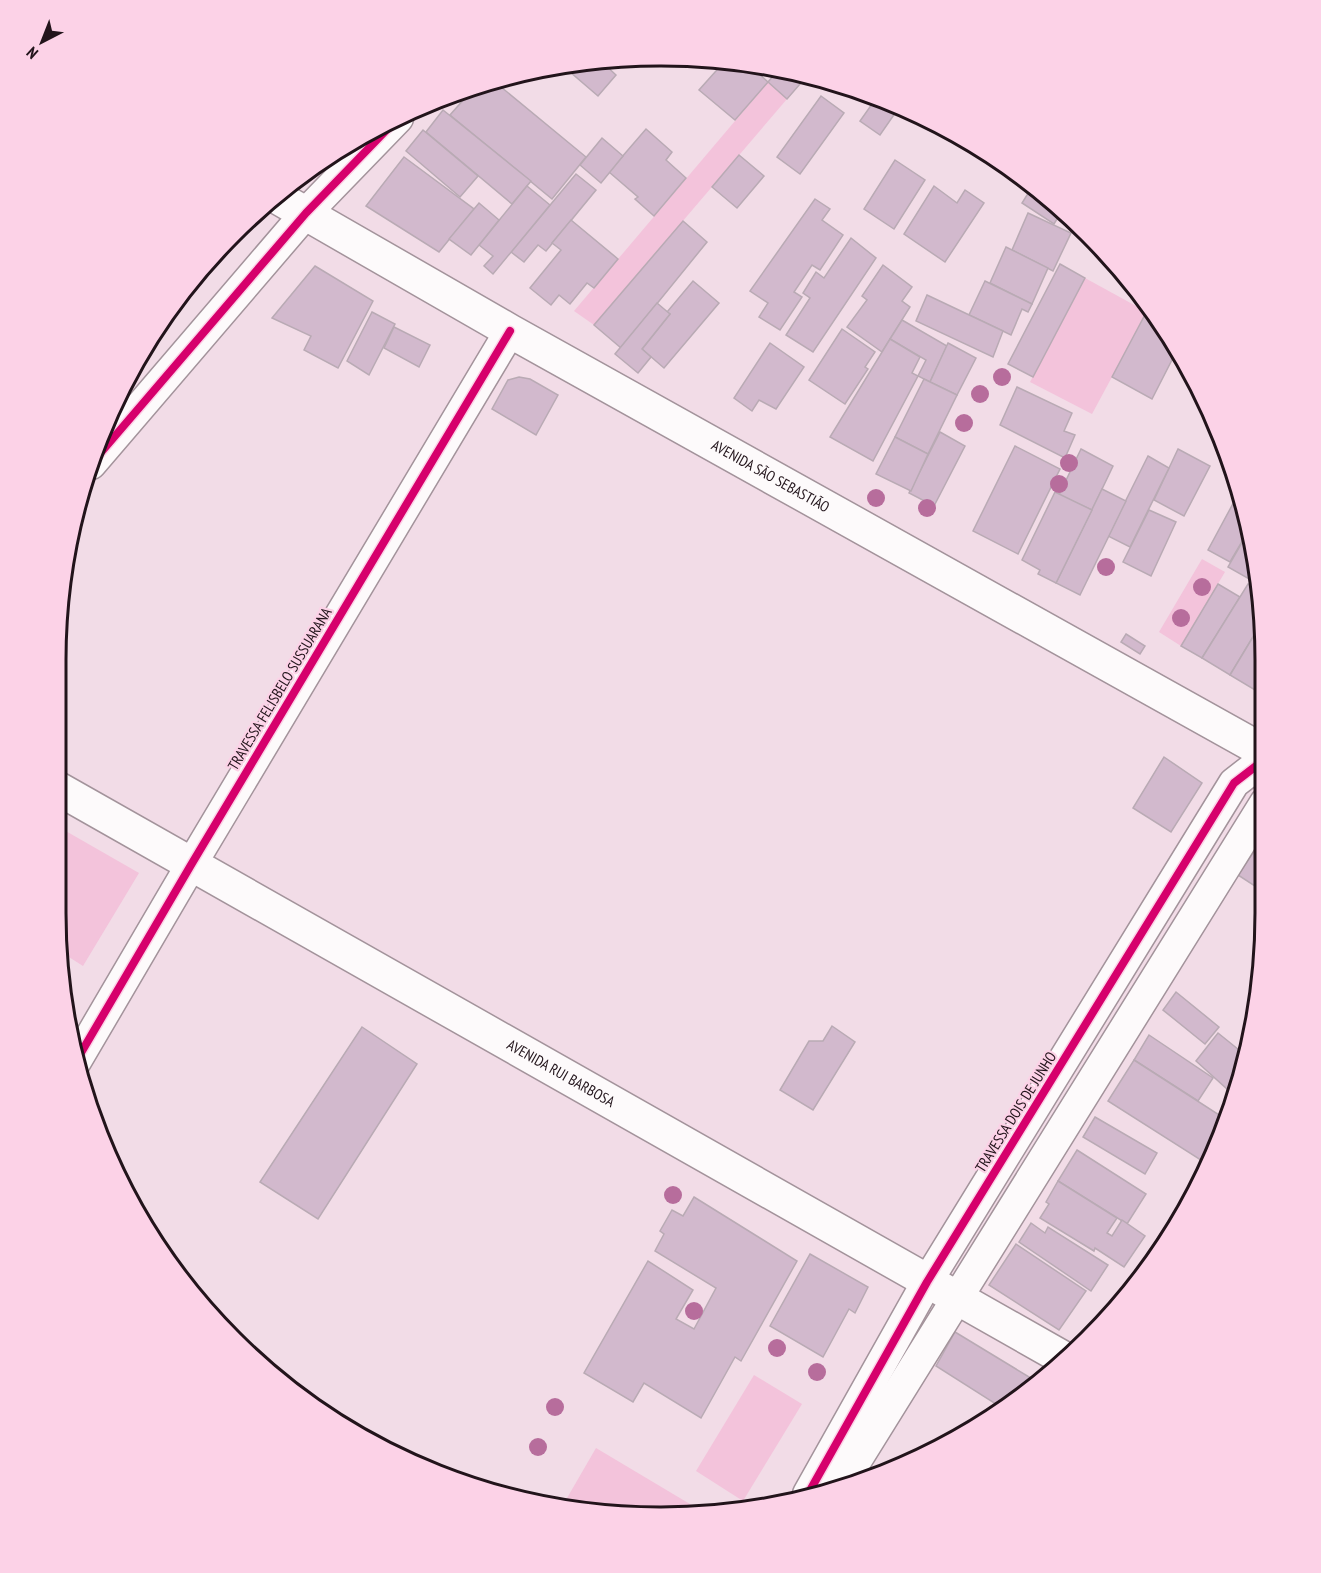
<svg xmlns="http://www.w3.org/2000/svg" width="1321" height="1573" viewBox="0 0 1321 1573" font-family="'PT Sans Narrow',sans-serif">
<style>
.green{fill:#f3c3db}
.building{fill:#d2b9cd;stroke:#b9aab4;stroke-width:1.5}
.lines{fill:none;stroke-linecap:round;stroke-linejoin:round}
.street-casing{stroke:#a3939b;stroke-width:33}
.secondary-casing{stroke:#a3939b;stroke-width:36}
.street{stroke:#fdfafb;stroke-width:30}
.secondary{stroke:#fdfafb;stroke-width:33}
.cycleway-casing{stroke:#fcd2e7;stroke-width:11}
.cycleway{stroke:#d6006c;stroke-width:8}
.tree{fill:#b76d9c}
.labels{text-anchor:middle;stroke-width:4.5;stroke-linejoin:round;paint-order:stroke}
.street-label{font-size:15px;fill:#22141b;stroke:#fcd2e7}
.rim{fill:none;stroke:#22141b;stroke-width:3}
</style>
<rect width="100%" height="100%" fill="#f2dce7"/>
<g class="green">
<path d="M768 82 787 99 594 325 574 311Z"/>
<path d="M1085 278 1147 312 1092 414 1030 382Z"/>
<path d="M1202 559 1225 572 1181 646 1159 632Z"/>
<path d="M57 826 139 873 83 966 61 952 56 912Z"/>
<path d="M754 1375 802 1404 743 1501 696 1471Z"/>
<path d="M596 1448 705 1513 621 1516 563 1505Z"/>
</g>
<g class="building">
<path d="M617 60 610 67 603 61Z"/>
<path d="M601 61 616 75 598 96 562 65Z"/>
<path d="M724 62 748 64 768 82 735 120 699 90Z"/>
<path d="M780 68 807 76 787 99 768 82Z"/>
<path d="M495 82 586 157 552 199 450 115 474 88Z"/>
<path d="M854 90 871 95 866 101Z"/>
<path d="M821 96 844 113 800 174 777 157Z"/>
<path d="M877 97 900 106 880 135 860 121Z"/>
<path d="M443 110 531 181 512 204 426 132Z"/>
<path d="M646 129 672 152 666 160 686 178 654 216 635 199 638 197 609 172Z"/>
<path d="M423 130 478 176 460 197 406 151Z"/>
<path d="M602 138 623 156 601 183 580 165Z"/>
<path d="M739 155 764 176 737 208 712 187Z"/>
<path d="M404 157 474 209 439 252 366 206Z"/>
<path d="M895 160 925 180 894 229 864 209Z"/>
<path d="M576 174 596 190 546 251 538 245 524 262 511 252Z"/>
<path d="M527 186 550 205 493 274 484 266 493 256 479 245Z"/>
<path d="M934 186 957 203 965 190 984 203 945 262 904 234Z"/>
<path d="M1032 187 1062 211 1054 224 1022 203Z"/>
<path d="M815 199 830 209 822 220 843 235 820 270 812 265 794 292 802 297 780 330 759 317 768 303 750 291Z"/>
<path d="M479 203 499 220 471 255 449 239Z"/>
<path d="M1028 213 1071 233 1053 271 1012 250Z"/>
<path d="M571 220 618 259 594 288 587 283 570 304 559 295 551 305 530 288 561 250 552 243Z"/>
<path d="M683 221 707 242 621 348 594 325Z"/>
<path d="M1088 233 1105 253 1104 255 1083 240Z"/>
<path d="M851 238 876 258 813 352 786 335 810 298 803 293 816 272 824 278Z"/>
<path d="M1006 247 1048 268 1032 304 990 283Z"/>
<path d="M1060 264 1085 278 1033 377 1008 364Z"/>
<path d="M883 265 912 287 902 301 910 307 882 352 847 327 867 300 862 296Z"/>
<path d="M315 266 373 301 338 368 304 350 311 336 272 318Z"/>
<path d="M693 281 719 303 664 368 642 349 670 314 667 312Z"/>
<path d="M985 281 1032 304 1028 312 1022 309 1011 335 969 315Z"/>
<path d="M927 295 1003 331 993 357 916 321Z"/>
<path d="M657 303 670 314 642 349 651 357 638 373 615 354Z"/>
<path d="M1148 309 1153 312 1163 324 1177 350 1152 399 1112 377Z"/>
<path d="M372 312 395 324 369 375 347 361Z"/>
<path d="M902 320 947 346 930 382 918 376 926 360 890 339Z"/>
<path d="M394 327 430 345 419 367 384 348Z"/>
<path d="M842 329 875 352 865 367 868 369 845 404 809 380Z"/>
<path d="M890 339 920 357 912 373 918 376 873 461 830 437Z"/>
<path d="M770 343 804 367 776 409 759 400 752 411 734 398Z"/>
<path d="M948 343 976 358 957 395 930 382Z"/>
<path d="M519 377 530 379 558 395 536 435 492 409 508 380Z"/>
<path d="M924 379 957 395 928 454 895 437Z"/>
<path d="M1017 387 1072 413 1064 431 1075 435 1065 458 1000 425Z"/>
<path d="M940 432 965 446 934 506 909 493Z"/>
<path d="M895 437 928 454 911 491 876 474Z"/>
<path d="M1015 446 1060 469 1018 554 973 531Z"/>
<path d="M1081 449 1113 466 1092 510 1059 495Z"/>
<path d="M1178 449 1210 466 1184 516 1154 500Z"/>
<path d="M1148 456 1169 468 1130 547 1108 536Z"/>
<path d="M1102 489 1126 501 1080 595 1056 583Z"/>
<path d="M1055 492 1092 510 1056 583 1038 574 1040 570 1022 560Z"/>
<path d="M1236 498 1242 502 1250 528 1230 562 1208 550Z"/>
<path d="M1149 510 1176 522 1151 576 1123 562Z"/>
<path d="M1243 541 1254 547 1258 584 1228 567Z"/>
<path d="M1218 584 1240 597 1202 658 1181 646Z"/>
<path d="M1248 584 1259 591 1262 622 1230 675 1202 658Z"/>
<path d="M1262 622 1265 660V684L1260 693 1230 675Z"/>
<path d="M1126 634 1145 646 1140 654 1121 642Z"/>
<path d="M1164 757 1202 783 1171 832 1133 808Z"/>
<path d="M1265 834V856L1255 850Z"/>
<path d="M1255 850 1265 856 1264 892 1238 875Z"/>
<path d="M61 952 68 956 62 965Z"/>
<path d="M1176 992 1219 1027 1205 1044 1163 1010Z"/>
<path d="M832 1026 855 1042 813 1110 780 1090 809 1041H823Z"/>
<path d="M362 1027 417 1064 318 1219 260 1182Z"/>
<path d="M1218 1033 1244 1054 1238 1084 1235 1088 1232 1085 1227 1089 1196 1061Z"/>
<path d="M1149 1035 1213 1078 1198 1101 1134 1060Z"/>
<path d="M1134 1060 1227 1120 1207 1164 1108 1101Z"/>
<path d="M1095 1117 1157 1153 1145 1174 1083 1137Z"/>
<path d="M1077 1150 1146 1194 1127 1224 1058 1181Z"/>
<path d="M1058 1181 1117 1218 1107 1233 1112 1236 1122 1220 1145 1236 1124 1267 1095 1248 1094 1251 1040 1218 1049 1204 1046 1202Z"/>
<path d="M694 1197 797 1261 741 1361 735 1357 701 1418 644 1383 633 1402 584 1373 648 1261 693 1290 676 1319 694 1329 716 1288 655 1251 664 1234 660 1231 672 1210 683 1216Z"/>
<path d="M1031 1223 1045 1233 1048 1227 1108 1265 1091 1291 1019 1242Z"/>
<path d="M1160 1234 1167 1239 1115 1312Z"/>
<path d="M1016 1244 1086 1291 1059 1330 989 1285Z"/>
<path d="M810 1254 868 1287 855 1313 849 1309 823 1357 770 1326Z"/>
<path d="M955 1332 1039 1383 1029 1393 1002 1408 936 1366Z"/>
</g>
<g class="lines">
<defs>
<g id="street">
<path d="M91 464 306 213 398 118"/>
<path d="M75 1063 191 865 510 331"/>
<path d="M841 1485 1265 803"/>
<path d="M808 1494 927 1282 1234 783 1265 759"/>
</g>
<g id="secondary">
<path id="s1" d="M277 197 510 331 1265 752"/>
<path id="s2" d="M57 788 1065 1359"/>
</g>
</defs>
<use href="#street" class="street-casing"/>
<use href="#secondary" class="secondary-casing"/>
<use href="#street" class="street"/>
<use href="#secondary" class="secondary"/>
<defs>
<g id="cycleway">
<path d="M91 464 306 213 398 118"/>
<path d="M75 1063 191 865 510 331"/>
<path d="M808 1494 927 1282 1234 783 1265 759"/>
</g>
</defs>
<use href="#cycleway" class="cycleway-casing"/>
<use href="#cycleway" class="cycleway"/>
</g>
<g class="tree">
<circle cx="1002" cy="377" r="9"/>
<circle cx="980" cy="394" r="9"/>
<circle cx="964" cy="423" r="9"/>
<circle cx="1069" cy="463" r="9"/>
<circle cx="1059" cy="484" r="9"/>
<circle cx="876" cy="498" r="9"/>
<circle cx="927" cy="508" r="9"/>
<circle cx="1106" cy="567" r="9"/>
<circle cx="1202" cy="587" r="9"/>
<circle cx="1181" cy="618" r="9"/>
<circle cx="673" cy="1195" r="9"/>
<circle cx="694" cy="1311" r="9"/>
<circle cx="777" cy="1348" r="9"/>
<circle cx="817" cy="1372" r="9"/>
<circle cx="555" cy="1407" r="9"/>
<circle cx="538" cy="1447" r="9"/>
</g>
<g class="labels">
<g class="street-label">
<text dy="5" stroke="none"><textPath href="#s1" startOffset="567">AVENIDA SÃO SEBASTIÃO</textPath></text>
<text transform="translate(280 689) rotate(-59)" y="5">TRAVESSA FELISBELO SUSSUARANA</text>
<text dy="5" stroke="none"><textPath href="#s2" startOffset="579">AVENIDA RUI BARBOSA</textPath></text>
<text transform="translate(1016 1112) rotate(-58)" y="5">TRAVESSA DOIS DE JUNHO</text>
</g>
</g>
<path d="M0 0H1321V1573H0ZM660 66H661A594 594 0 0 1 1255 660V913A594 594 0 0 1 661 1507H660A594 594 0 0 1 66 913V660A594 594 0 0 1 660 66Z" fill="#fcd2e7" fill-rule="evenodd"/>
<path class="rim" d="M660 66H661A594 594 0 0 1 1255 660V913A594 594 0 0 1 661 1507H660A594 594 0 0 1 66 913V660A594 594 0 0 1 660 66Z"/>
<g transform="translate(42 42) rotate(222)" stroke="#fcd2e7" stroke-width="4.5" paint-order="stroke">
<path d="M0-4.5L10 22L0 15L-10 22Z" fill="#22141b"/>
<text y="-9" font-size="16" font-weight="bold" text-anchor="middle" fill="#22141b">N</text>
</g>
</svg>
